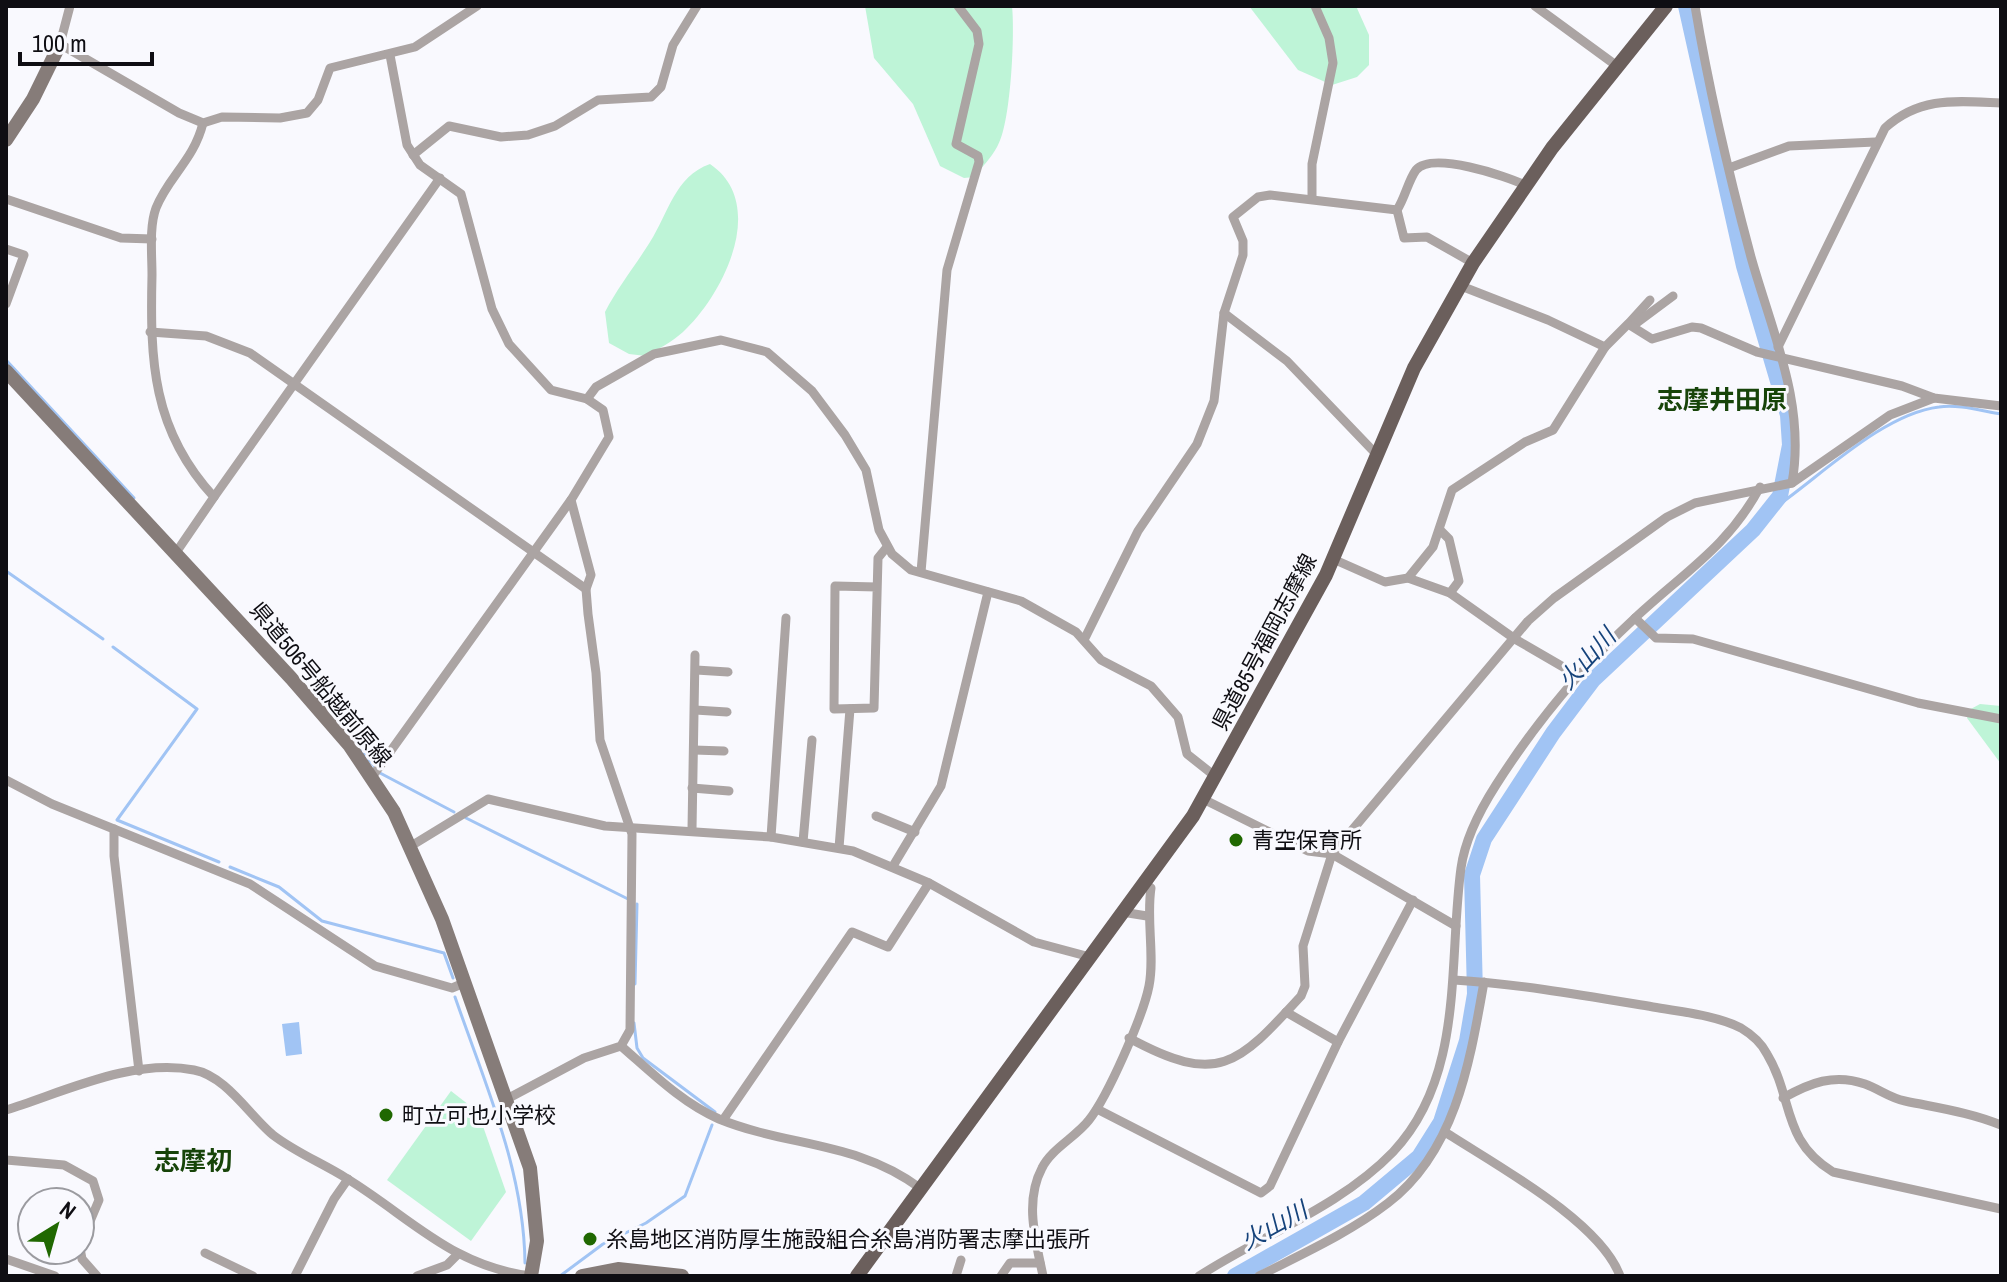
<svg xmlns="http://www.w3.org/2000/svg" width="2007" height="1282" viewBox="0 0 2007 1282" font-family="'Archivo Narrow','Noto Sans JP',sans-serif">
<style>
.green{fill:#bef4d7}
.water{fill:#a1c4f4}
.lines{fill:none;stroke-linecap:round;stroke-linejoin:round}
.stream{stroke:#a1c4f4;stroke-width:3}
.river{stroke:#a1c4f4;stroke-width:16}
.street{stroke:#aba4a3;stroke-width:9}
.secondary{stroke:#867c79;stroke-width:14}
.primary{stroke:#6b5f5c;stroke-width:14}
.poi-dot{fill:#206801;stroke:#f9f9fe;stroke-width:3}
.labels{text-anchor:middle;stroke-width:6;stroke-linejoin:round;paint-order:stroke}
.street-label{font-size:22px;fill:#0f0e13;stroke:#f9f9fe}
.poi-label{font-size:22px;fill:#0f0e13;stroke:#f9f9fe;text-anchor:start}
.water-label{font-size:24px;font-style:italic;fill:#16437b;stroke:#f9f9fe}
.quarter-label{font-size:26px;font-weight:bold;fill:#174409;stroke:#f9f9fe}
</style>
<rect width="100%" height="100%" fill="#f9f9fe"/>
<g class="green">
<path d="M865 6H1012C1015 34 1011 125 997 147 991 158 982 167 974 177L964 178 940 166 913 104 874 58Z"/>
<path d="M1249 6H1356L1369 35V65L1357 77 1332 85 1298 70Z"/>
<path d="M710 164C769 204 723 295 683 332 672 342 658 349 646 356L629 354 609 343 605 312C618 287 635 266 650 242 668 214 675 176 710 164Z"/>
<path d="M1980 704 2001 706V764L1967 718 1969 710Z"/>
<path d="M451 1091 478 1112 506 1192 471 1241 387 1180Z"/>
</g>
<path class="water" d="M299 1022 302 1054 286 1056 282 1024Z"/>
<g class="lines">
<g class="stream">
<path d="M6 360 134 498"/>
<path d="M1770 511C1818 479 1881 414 1939 407 1958 404 1982 411 2001 414"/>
<path d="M6 571 103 639"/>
<path d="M113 647 197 709 117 820 219 862"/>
<path d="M362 751 375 767"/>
<path d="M380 773 454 812"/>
<path d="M466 818 628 899"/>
<path d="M230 867 279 887 322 921 444 953 453 978"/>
<path d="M635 984 637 904"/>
<path d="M455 997C485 1084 524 1170 525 1263"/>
<path d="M634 1023 637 1048 643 1058 715 1112"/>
<path d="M560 1276 603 1244 646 1223 685 1196 712 1125"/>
</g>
<path class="river" d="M1235 1276 1364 1203 1419 1157 1441 1122 1467 1041 1475 994 1472 875 1484 839 1553 733 1593 680 1753 530 1780 496 1790 445 1788 415 1744 266 1686 6"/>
<g class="street">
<path d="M70 6 60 44 179 113 203 123 222 117 280 118 307 113 318 100 330 68 415 47 477 6"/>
<path d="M1535 6 1617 66"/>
<path d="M1695 6C1709 90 1729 175 1751 257 1772 332 1806 404 1792 483"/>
<path d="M390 55 407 145 420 165 461 194 492 309 509 344 551 390 587 399 603 410 609 437 571 500 591 575 586 589 588 614 596 673 600 740 632 834 630 1030 621 1046 584 1058 507 1099"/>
<path d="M413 155 449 126 501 137 528 135 555 126 598 100 651 97 661 87 673 45 697 6"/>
<path d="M1729 168 1789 146 1875 142"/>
<path d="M6 199 121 238 152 239"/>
<path d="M1312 199V164L1333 63 1329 38 1315 6"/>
<path d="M6 249 24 255 6 304"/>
<path d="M1473 263 1427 237 1404 238 1397 210C1405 198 1408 181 1416 170 1432 151 1506 176 1525 185"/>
<path d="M1461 286 1548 320 1605 347"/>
<path d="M1224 313 1287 361 1378 456"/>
<path d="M1630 322 1650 300"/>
<path d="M1634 325 1673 296"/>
<path d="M150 332 206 336 250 353 586 589"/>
<path d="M1778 347 1885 128C1920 96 1957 101 2001 103"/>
<path d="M587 399 596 387 654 354 721 340 767 352 812 391 845 435 866 470 879 530 892 554 911 570 1021 601 1076 632 1101 660 1151 686 1178 717 1187 754 1216 777"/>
<path d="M214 497 440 178"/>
<path d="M1441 531 1449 539 1459 581 1450 593"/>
<path d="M175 554 214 497C152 430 150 360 152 275 152 254 149 227 156 208 168 177 194 160 203 123"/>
<path d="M1333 559 1385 582 1408 578 1450 593 1515 639 1577 675"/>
<path d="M921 572 947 270 979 162 978 156 956 144 979 44 977 31 958 6"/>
<path d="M1408 578 1433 547 1452 490 1525 442 1553 430 1605 347 1628 324 1652 339 1692 327 1701 328 1757 352 1902 386 1934 398 2001 406"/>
<path d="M877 587 835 586 834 709 874 708 878 558 887 547"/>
<path d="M1635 618 1656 638 1693 639 1918 703 2001 719"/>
<path d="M1084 640 1138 531 1197 444 1214 401 1224 313 1243 255V241L1233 217 1258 197 1270 195 1397 210"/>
<path d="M696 670 728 672"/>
<path d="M695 710 727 712"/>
<path d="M694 750 724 751"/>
<path d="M372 777 571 500"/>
<path d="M6 780 52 804 250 884 375 966 452 988 464 983"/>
<path d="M692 788 729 791"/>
<path d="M1203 799 1308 851 1332 854 1456 926"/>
<path d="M876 816 915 832"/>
<path d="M114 829V856L139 1071"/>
<path d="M692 829 695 655"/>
<path d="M771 837 786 618"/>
<path d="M803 842 812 740"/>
<path d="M411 846 488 799 605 826 771 837 853 851 929 883 1034 942 1090 957"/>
<path d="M839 848 850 709"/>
<path d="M893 866 941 786 988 592"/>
<path d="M1122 912 1147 916"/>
<path d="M1454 980C1520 984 1587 996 1653 1007 1681 1012 1716 1015 1741 1028 1751 1034 1762 1044 1767 1054 1794 1099 1781 1140 1833 1172L2001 1209"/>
<path d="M1286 1012 1338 1042"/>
<path d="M1129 1038C1218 1086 1237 1066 1301 996L1305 986 1303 946 1332 854 1528 621 1554 598 1667 517 1695 503 1792 483 1890 415 1934 398"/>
<path d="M621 1046C651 1072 682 1103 719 1119 788 1147 857 1141 920 1188"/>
<path d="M1783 1098C1810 1083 1834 1073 1865 1084 1879 1089 1890 1098 1905 1101 1938 1108 1969 1112 2001 1125"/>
<path d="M1097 1109 1261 1193 1270 1186 1338 1042 1413 900"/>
<path d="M6 1110C64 1092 132 1058 194 1070 226 1076 249 1115 273 1135 295 1152 322 1163 346 1178 410 1217 451 1266 531 1276"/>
<path d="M723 1120 852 932 888 947 929 883"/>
<path d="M1445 1132C1494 1164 1600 1221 1620 1276"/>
<path d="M6 1160 64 1165 93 1181 99 1200 80 1245"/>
<path d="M80 1248 82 1259 97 1276"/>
<path d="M205 1253 253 1276"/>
<path d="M6 1259 55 1276"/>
<path d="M295 1276 334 1199 348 1179"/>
<path d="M417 1276 447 1265 458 1254"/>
<path d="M956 1276 961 1260"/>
<path d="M1001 1276 1010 1263H1040"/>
<path d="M1043 1276C1036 1241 1024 1202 1042 1168 1051 1149 1076 1137 1089 1120 1108 1096 1143 1016 1149 986 1155 956 1146 920 1151 888L1144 883"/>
<path d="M1199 1276C1262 1235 1340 1207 1393 1152 1465 1076 1448 963 1461 868 1465 839 1480 810 1496 785 1535 724 1582 667 1635 618 1683 573 1728 547 1760 487"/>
<path d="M1259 1276C1302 1254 1349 1233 1388 1203 1456 1151 1470 1061 1484 982"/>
</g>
<g class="secondary">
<path d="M6 140 33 99 60 44"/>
<path d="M6 371 291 678 350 746 394 812 442 919 530 1168 537 1241 531 1276"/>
<path d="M582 1276 618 1269 682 1276"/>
</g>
<path class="primary" d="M857 1276 1193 816 1326 575 1414 368 1473 263 1552 148 1666 6"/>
</g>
<g class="poi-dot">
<circle cx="1236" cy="840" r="8"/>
<circle cx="386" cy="1115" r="8"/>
<circle cx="590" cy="1239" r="8"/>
</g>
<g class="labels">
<g class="street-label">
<text transform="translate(1264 642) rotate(-62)" y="8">県道85号福岡志摩線</text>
<text transform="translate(321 684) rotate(50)" y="8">県道506号船越前原線</text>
</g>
<g class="poi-label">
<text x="1252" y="848">青空保育所</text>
<text x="402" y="1123">町立可也小学校</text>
<text x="606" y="1247">糸島地区消防厚生施設組合糸島消防署志摩出張所</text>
</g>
<g class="water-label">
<text transform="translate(1587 659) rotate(-48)" y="8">火山川</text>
<text transform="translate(1274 1226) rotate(-29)" y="8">火山川</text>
</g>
<g class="quarter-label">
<text x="1722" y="409">志摩井田原</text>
<text x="193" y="1170">志摩初</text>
</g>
</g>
<rect width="2007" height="1282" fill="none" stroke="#0f0e13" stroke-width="16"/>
<g transform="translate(56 1226) rotate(37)"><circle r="38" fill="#f9f9fe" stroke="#9b9ba0" stroke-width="2"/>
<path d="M0-6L14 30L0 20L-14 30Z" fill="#206801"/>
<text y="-12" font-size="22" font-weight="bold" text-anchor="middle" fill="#0f0e13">N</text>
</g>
<path d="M20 52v12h132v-12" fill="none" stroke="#0f0e13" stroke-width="4"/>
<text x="32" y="52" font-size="24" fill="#0f0e13" stroke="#f9f9fe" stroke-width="6" paint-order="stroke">100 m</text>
</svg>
